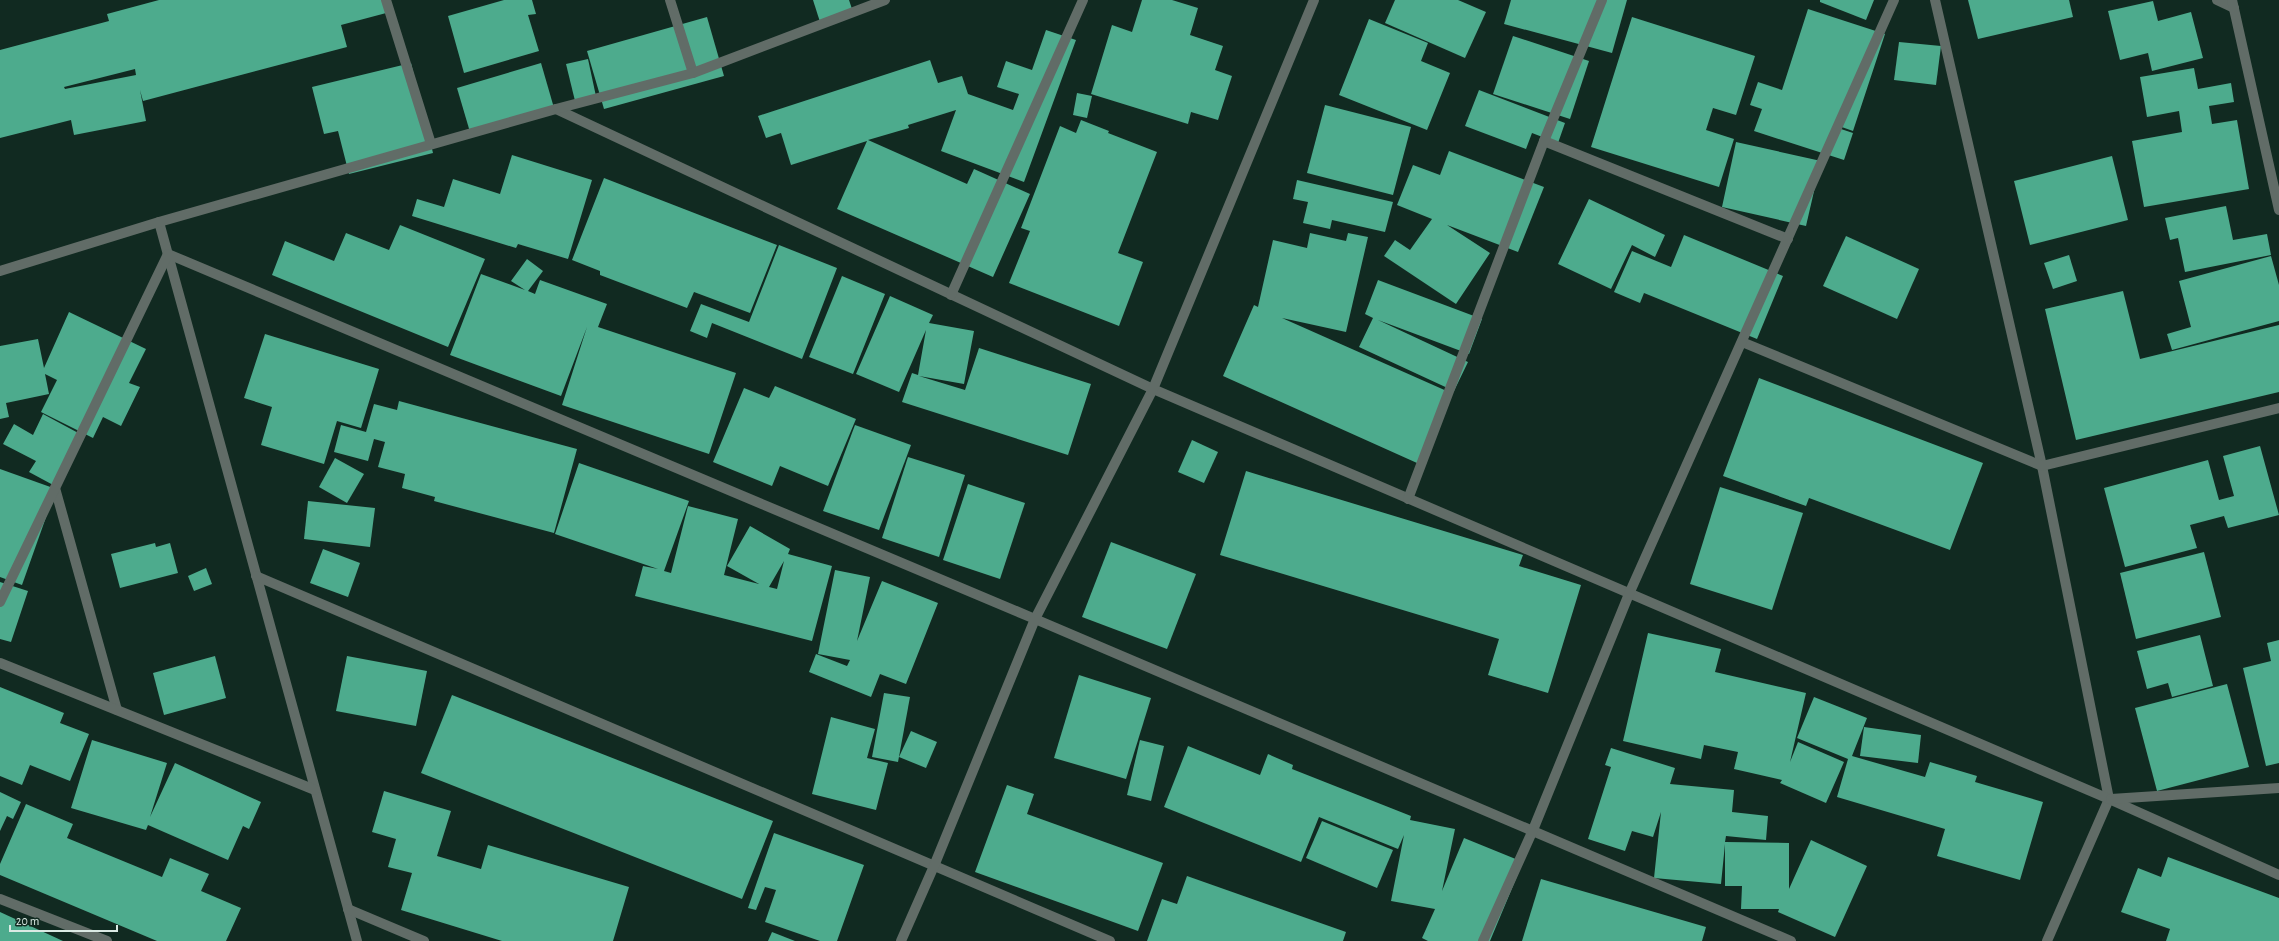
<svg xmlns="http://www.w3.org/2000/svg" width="2279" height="941" viewBox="0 0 2279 941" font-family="'Alegreya Sans',sans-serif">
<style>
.building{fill:#4dab8d;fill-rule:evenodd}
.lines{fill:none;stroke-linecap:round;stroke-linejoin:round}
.minor{stroke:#616c67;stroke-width:10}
</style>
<rect width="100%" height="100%" fill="#112a21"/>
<g class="building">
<path d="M159 0H387L390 12 341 25 347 47 143 101 140 90 146 121 74 135 71 120 0 138V50L109 21 107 14ZM135 69 136 75 65 89 64 87Z"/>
<path d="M504 0H532L536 14 528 15 539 51 464 73 448 16Z"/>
<path d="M813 0H849L853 12 820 22Z"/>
<path d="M1142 0H1172L1198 8 1190 35 1223 46 1215 70 1232 76 1218 120 1191 112 1188 124 1091 94 1112 25 1132 32Z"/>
<path d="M1395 0H1458L1486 12 1465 58 1385 23Z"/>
<path d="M1511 0H1627L1612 53 1504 24Z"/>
<path d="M1820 0H1874L1866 20 1820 2Z"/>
<path d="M1968 0H2069L2073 17 1978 39Z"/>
<path d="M2153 1 2158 21 2191 12 2203 58 2152 71 2148 53 2120 60 2108 11Z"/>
<path d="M1808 9 1885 34 1853 131 1836 125 1835 127 1853 133 1844 160 1754 131 1762 109 1750 105 1758 82 1782 90Z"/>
<path d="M707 17 724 76 604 109 587 51Z"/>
<path d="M1632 17 1755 56 1736 115 1713 108 1706 130 1734 139 1719 187 1591 147Z"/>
<path d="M1369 19 1428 43 1421 61 1450 73 1427 130 1339 95Z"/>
<path d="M1046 30 1076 40 1024 182 941 151 956 110 908 125 909 128 868 140 967 184 974 169 1030 194 993 277 837 209 867 141 791 165 781 133 766 138 758 116 930 60 938 83 962 76 968 94 1013 110 1019 94 997 87 1006 61 1032 70Z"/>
<path d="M1513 36 1589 61 1570 119 1493 94Z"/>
<path d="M1899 42 1941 46 1936 85 1894 80Z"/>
<path d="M588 59 597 101 576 105 566 64Z"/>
<path d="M411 63 433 153 349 174 338 131 324 134 312 87Z"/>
<path d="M541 63 554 108 470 132 457 88Z"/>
<path d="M2194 68 2198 89 2231 83 2234 102 2209 106 2212 124 2237 120 2249 189 2144 207 2132 141 2182 132 2179 111 2147 117 2140 77Z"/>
<path d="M1479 90 1565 123 1558 143 1532 133 1526 149 1465 126Z"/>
<path d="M1077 93 1092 96 1087 118 1073 115Z"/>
<path d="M1325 105 1411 127 1393 195 1307 173Z"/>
<path d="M1081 120 1109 131 1108 133 1157 152 1118 253 1143 262 1119 326 1009 283 1030 231 1021 228 1060 126 1076 133Z"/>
<path d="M1736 142 1821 161 1806 226 1722 207Z"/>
<path d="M1449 151 1544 187 1518 252 1447 225 1490 253 1456 304 1384 256 1395 240 1410 250 1432 219 1397 205 1413 165 1440 175Z"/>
<path d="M512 155 592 180 568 259 518 244 516 248 412 216 417 199 444 207 453 179 500 194Z"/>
<path d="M2112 156 2128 220 2030 245 2014 181Z"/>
<path d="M604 178 777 245 750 313 694 292 687 308 600 275V271L572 260Z"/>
<path d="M1297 180 1393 202 1385 232 1332 220 1330 229 1303 223 1308 202 1293 199Z"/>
<path d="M1589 199 1665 235 1655 257 1632 245 1611 289 1558 264Z"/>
<path d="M2226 206 2233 240 2267 234 2271 255 2185 272 2178 238 2170 240 2165 218Z"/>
<path d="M400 225 485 259 448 347 272 275 285 241 334 261 346 233 389 250Z"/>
<path d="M1310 233 1346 241 1348 233 1368 237 1346 332 1282 318 1449 392 1417 463 1223 376 1254 305 1258 307 1273 240 1307 248Z"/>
<path d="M1684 235 1783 276 1757 339 1644 293 1640 303 1614 292 1632 251 1671 267Z"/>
<path d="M1846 236 1919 269 1897 319 1823 286Z"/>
<path d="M779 245 837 268 802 359 712 323 707 338 690 331 701 304 749 322Z"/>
<path d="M2069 255 2077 281 2053 289 2044 263Z"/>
<path d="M2271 256 2279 285V321L2172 350 2167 334 2191 327 2179 281Z"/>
<path d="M527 259 543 271 528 291 535 294 540 280 607 304 598 327 736 373 709 454 562 405 587 327 561 396 450 355 481 274 525 290 511 281Z"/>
<path d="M842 276 885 294 853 374 809 357Z"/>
<path d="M1378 280 1482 319 1469 354 1378 320 1468 362 1454 391 1359 347 1373 318 1365 314Z"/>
<path d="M2123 291 2140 359 2279 325V392L2076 440 2045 309Z"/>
<path d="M890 296 933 315 929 323 974 331 964 384 919 376 965 390 979 348 1091 384 1068 455 902 402 912 373 918 375 926 330 899 392 856 374Z"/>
<path d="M69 312 146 349 129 383 140 387 121 426 103 417 93 438 41 412 57 380 45 374 49 394 6 403 9 417 0 419V346L38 339 44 368Z"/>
<path d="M265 334 379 369 361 428 337 421 324 464 261 445 272 407 244 398Z"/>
<path d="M1759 378 1983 463 1950 550 1809 498 1806 506 1723 476Z"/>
<path d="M775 386 856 419 828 486 780 466 772 486 713 462 744 388 769 398Z"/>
<path d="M399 401 577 449 554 533 434 501 435 497 402 488 405 474 378 467 385 442 374 439 368 461 334 452 341 425 366 432 374 404 397 410Z"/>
<path d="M43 414 82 435 55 486 29 472 36 461 3 444 14 424 33 435Z"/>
<path d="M855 425 911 445 879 530 823 511Z"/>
<path d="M1192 440 1218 452 1204 483 1178 472Z"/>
<path d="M2260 446 2279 515 2228 528 2224 516 2190 525 2197 548 2125 567 2104 488 2208 460 2219 500 2234 496 2223 456Z"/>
<path d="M908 457 965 475 939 557 882 538Z"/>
<path d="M335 458 364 474 347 503 319 487Z"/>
<path d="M579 463 689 501 664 571 671 573 688 506 738 519 724 575 759 584 727 566 750 526 790 549 788 554 832 566 812 641 635 596 643 566 658 569 555 534ZM784 561 777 589 769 587Z"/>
<path d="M0 469 56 489 22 585 0 577Z"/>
<path d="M1246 471 1523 555 1519 566 1581 585 1548 693 1488 675 1499 639 1220 555Z"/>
<path d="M968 484 1025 503 1000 579 943 560Z"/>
<path d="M1720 487 1803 513 1772 610 1690 584Z"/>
<path d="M308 501 375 508 370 547 304 539Z"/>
<path d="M1111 542 1196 574 1167 649 1082 617Z"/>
<path d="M155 543 156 547 170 543 178 573 120 588 111 554Z"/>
<path d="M323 549 360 563 348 597 310 583Z"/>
<path d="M2204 552 2221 617 2136 639 2120 573Z"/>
<path d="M206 568 212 584 194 591 188 576Z"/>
<path d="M835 570 870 577 857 641 882 581 938 603 906 684 880 674 871 697 809 672 816 654 847 666 850 660 818 654Z"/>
<path d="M0 582 28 591 11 642 0 639Z"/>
<path d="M1648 633 1721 649 1715 672 1806 693 1790 762 1798 742 1844 762 1826 803 1780 783 1782 780 1734 769 1738 752 1704 745 1701 759 1623 741Z"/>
<path d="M2200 635 2213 686 2172 697 2168 683 2147 689 2137 651Z"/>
<path d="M2279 640V763L2266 766 2243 668 2271 661 2267 643Z"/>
<path d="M215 656 226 698 164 715 153 673Z"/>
<path d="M347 656 427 671 416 726 336 711Z"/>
<path d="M1079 675 1151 698 1126 779 1054 758Z"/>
<path d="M2227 684 2249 767 2157 791 2135 708Z"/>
<path d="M0 687 64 713 60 723 89 734 70 781 30 765 22 785 0 776Z"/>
<path d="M884 693 910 697 898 762 872 757Z"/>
<path d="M452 695 773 821 742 899 421 773Z"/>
<path d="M1814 697 1867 718 1852 756 1925 777 1930 762 1977 776 1975 782 2043 802 2020 880 1937 856 1945 829 1837 797 1848 759 1797 738Z"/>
<path d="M831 717 875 729 867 758 888 763 876 810 812 794Z"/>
<path d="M1864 727 1921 735 1918 763 1860 756Z"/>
<path d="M911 731 937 742 926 768 899 757Z"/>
<path d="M92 740 167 763 150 817 175 763 261 802 249 829 243 826 228 860 148 825 146 830 71 808Z"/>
<path d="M1140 740 1164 746 1151 801 1127 795Z"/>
<path d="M1188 746 1260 775 1268 754 1293 765 1292 769 1411 816 1410 820 1455 829 1442 891 1464 838 1523 862 1490 941H1428L1422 938 1435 909 1391 901 1404 835 1398 849 1319 817 1301 862 1164 807Z"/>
<path d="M1611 748 1675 768 1670 784 1734 790 1732 812 1768 816 1766 840 1726 836 1725 842 1789 843V889L1811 840 1867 866 1835 937 1778 912 1779 909H1741L1742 886H1725V844L1721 884 1654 878 1661 812 1653 837 1632 831 1625 851 1588 839 1611 767 1605 765Z"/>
<path d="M1007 785 1034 794 1027 814 1163 863 1138 931 975 872Z"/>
<path d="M384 791 451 811 437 856 481 869 488 845 629 887 613 941H502L401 910 412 873 388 867 396 839 372 832Z"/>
<path d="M0 792 21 802 13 819 7 816 0 831Z"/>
<path d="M26 804 73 824 67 838 162 877 170 858 209 874 201 891 241 908 226 941H157L0 875V864Z"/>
<path d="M1322 821 1393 850 1377 888 1306 858Z"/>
<path d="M774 833 864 865 837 941H820L765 922 776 890 765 887 756 910 748 908Z"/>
<path d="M2168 857 2279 898V941H2166L2170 929 2121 912 2138 868 2161 877Z"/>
<path d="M1187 876 1346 932 1343 941H1147L1162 899 1177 904Z"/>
<path d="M1541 879 1706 927 1702 941H1522Z"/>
<path d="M0 912 63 941H0Z"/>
<path d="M772 932 795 941H768Z"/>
</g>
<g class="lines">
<g class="minor">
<path d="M386 0 431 144"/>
<path d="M670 0 693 73"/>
<path d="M1935 0 2042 466 2109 799 2047 941"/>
<path d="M2217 0 2234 8"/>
<path d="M2232 0 2279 210"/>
<path d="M556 109 1153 389 2109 799 2279 875"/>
<path d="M1544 141 1788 239"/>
<path d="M159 222 357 941"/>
<path d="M0 271 159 222 556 109 693 73 885 0"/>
<path d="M951 295 1083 0"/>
<path d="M1742 342 2042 466 2279 408"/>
<path d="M55 488 117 710"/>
<path d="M1408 499 1544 141 1602 0"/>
<path d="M256 576 1110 941"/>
<path d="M0 602 168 254 1035 619 1791 941"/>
<path d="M0 663 315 790"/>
<path d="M2111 799 2279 788"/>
<path d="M0 899 107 941"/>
<path d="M348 909 424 941"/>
<path d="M901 941 934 866 1035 619 1153 389 1314 0"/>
<path d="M1483 941 1533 830 1629 594 1894 0"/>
</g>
</g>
<path d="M10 925v6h107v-6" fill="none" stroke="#dbeae4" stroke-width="2"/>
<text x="16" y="925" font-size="12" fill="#dbeae4" stroke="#112a21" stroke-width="3" paint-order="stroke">20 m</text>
</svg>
